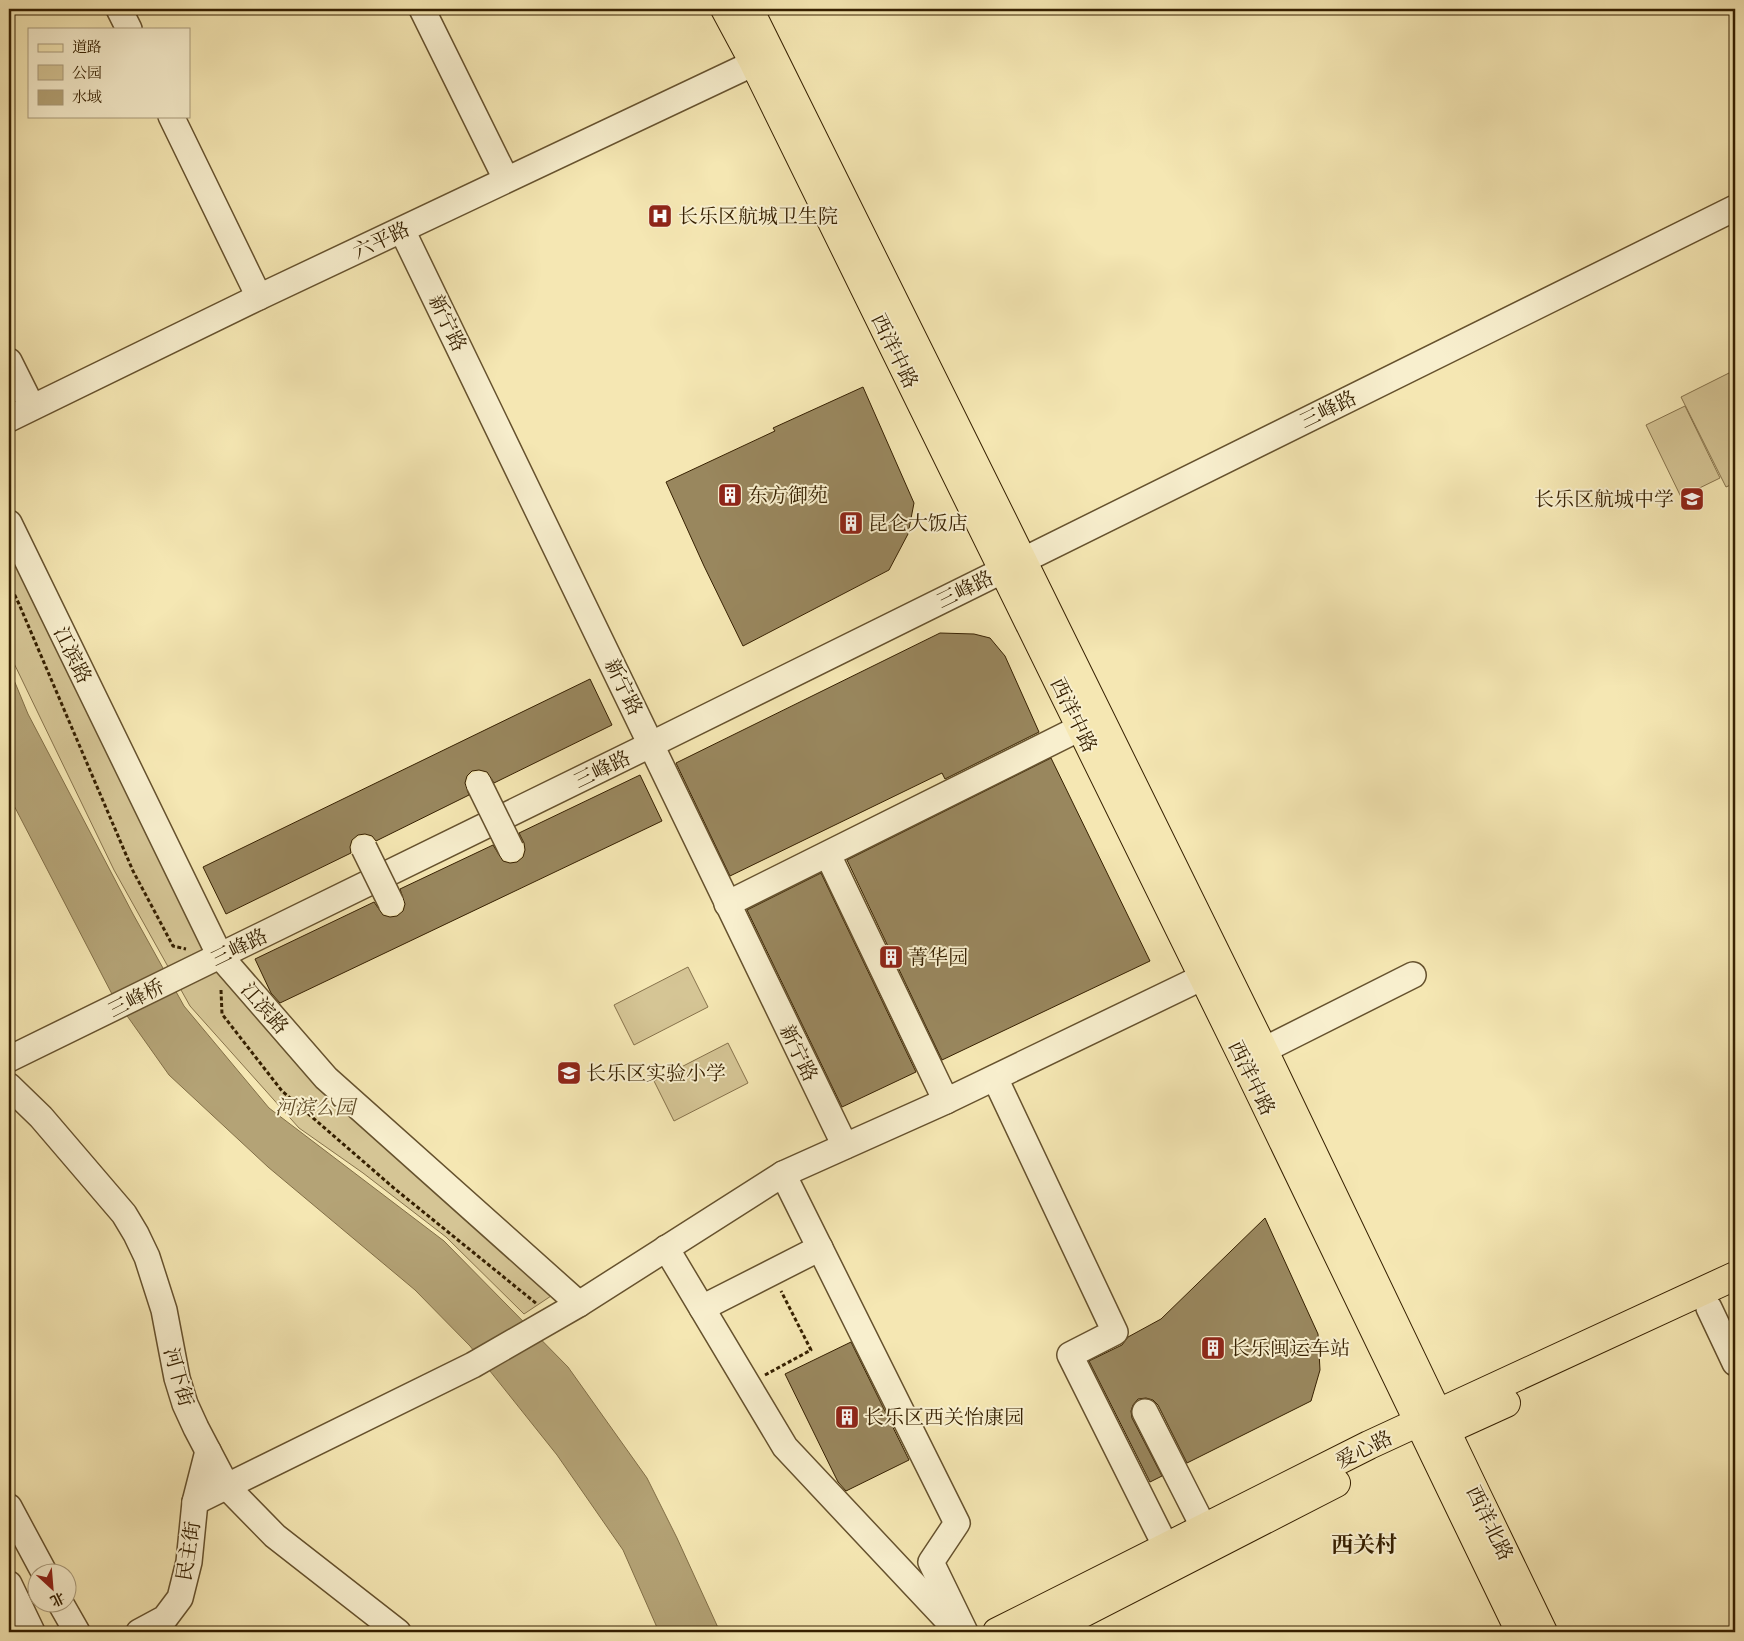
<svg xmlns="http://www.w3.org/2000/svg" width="1744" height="1641" viewBox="0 0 1744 1641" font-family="'IM FELL DW Pica','Noto Serif SC',serif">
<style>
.green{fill:#d5c595;stroke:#86724b}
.water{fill:#b4a376;stroke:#826f47}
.building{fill:#99875e;stroke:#362001}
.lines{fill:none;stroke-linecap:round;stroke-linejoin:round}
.minor-casing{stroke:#66522e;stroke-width:28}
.major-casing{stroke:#362001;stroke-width:30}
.path{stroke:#362001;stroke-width:3;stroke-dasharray:4 2.5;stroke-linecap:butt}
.minor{stroke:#f8efce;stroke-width:25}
.major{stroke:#f5e7b3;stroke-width:28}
.minor-bridge-casing{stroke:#66522e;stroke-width:28;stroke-linecap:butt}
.minor-bridge{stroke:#f8efce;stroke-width:25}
.labels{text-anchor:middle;stroke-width:4;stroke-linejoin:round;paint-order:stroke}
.poi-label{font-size:20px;fill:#362001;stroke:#f8efce;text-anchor:start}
.street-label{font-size:20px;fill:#362001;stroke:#f8efce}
.park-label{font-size:20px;font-style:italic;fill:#5e4926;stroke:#f8efce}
.quarter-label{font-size:22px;font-weight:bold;fill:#362001;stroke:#f8efce}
</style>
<rect width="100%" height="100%" fill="#f5e7b3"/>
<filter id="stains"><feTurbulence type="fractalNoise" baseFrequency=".004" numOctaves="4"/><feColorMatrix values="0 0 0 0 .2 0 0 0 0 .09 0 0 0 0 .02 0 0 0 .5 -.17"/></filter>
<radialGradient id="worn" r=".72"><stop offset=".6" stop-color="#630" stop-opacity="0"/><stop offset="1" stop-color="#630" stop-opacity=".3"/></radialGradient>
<g class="green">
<path d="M1735 370V483L1726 487 1681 397Z"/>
<path d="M1685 406 1720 478 1681 497 1646 425Z"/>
<path d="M9 548 200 942 388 1143 551 1296 524 1314 446 1237 363 1173 299 1128 190 1006 114 870 9 653Z"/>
<path d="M688 967 708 1007 634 1045 614 1005Z"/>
<path d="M728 1043 748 1083 674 1121 654 1081Z"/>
</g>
<path class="water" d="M9 668 28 714 133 914 184 1006 269 1108 444 1241 568 1367 647 1478 677 1538 720 1632H659L623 1550 557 1455 470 1346 415 1290 268 1167 169 1075 113 996 9 796Z"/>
<g class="building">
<path d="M863 387 914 503 908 534 889 570 743 646 704 566 666 482 775 431 773 428Z"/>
<path d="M940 633 974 634 990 638 1005 656 1039 732 945 779 942 773 730 876 676 763Z"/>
<path d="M590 679 612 725 494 783 487 772 479 770 472 771 467 776 465 783 469 795 376 841 372 836 365 834 358 835 352 840 350 847 351 853 226 914 203 867Z"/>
<path d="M1051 758 1150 961 942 1060 847 860Z"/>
<path d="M640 775 662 821 280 1003 271 993 255 959 374 902 383 915 390 917 397 916 403 911 405 904 400 889 493 845 503 861 510 863 517 862 523 857 525 850 524 843 519 833Z"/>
<path d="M821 873 916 1072 842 1107 747 910Z"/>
<path d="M1265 1218 1318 1334 1320 1370 1311 1401 1187 1463 1158 1405 1153 1400 1146 1398 1138 1399 1133 1405 1131 1411 1132 1418 1162 1476 1150 1482 1089 1361 1122 1345 1128 1337 1161 1319Z"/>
<path d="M851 1342 909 1460 846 1491 838 1482 785 1374Z"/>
</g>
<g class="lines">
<defs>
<g id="minor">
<path d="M119 9 129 29"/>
<path d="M422 9 506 179"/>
<path d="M171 116 259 297"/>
<path d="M402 230 845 1146"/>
<path d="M9 361 32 407"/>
<path d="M9 419 259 297 754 63"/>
<path d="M9 523 220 956 326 1078 579 1304"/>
<path d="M828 855 946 1101"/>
<path d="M727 904 1080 728"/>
<path d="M9 1059 652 744 1735 208"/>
<path d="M1246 1059 1413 975"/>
<path d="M995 1078 1115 1332 1070 1355 1166 1547"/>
<path d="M9 1086 41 1117 124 1214 136 1234 147 1257 164 1310 177 1378 185 1404 196 1428 227 1487 275 1536 398 1632"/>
<path d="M783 1174 957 1523 931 1562 965 1632"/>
<path d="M666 1248 785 1447 953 1626"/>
<path d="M702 1308 820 1248"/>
<path d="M1709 1308 1735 1363"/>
<path d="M1145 1412 1204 1528"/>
<path d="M195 1502 473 1365 579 1304 783 1174 946 1101 1203 977"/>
<path d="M9 1507 45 1574"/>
<path d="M9 1584 32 1632"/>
<path d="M61 1604 77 1632"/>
<path d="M139 1632 165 1618 180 1598 189 1562 195 1502 208 1451"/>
</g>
<g id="major">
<path d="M725 9 754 63 1244 1060 1520 1632"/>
<path d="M749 9C921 356 1094 703 1264 1051 1358 1245 1449 1439 1543 1632"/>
<path d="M1429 1438 1506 1403"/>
<path d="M997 1632 1369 1445 1735 1276"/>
<path d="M1046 1632 1336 1483"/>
</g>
</defs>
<use href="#minor" class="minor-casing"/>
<use href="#major" class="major-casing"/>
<g class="path">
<path d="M9 583 19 604 133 871 173 946 186 949"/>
<path d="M221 990 222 1014 282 1091 395 1189 537 1304"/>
<path d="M765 1375 811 1350 781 1291"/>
</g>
<use href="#minor" class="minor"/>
<use href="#major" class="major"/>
<defs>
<g id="minor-bridge">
<path d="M479 784 511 849"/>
<path d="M364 848 391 903"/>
</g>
</defs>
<use href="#minor-bridge" class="minor-bridge-casing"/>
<use href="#minor-bridge" class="minor-bridge"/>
</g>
<defs>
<symbol id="hospital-square" viewBox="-11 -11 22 22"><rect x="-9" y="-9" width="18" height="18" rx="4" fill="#8f2418" stroke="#f8efce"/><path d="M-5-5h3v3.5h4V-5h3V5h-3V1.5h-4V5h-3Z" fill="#fff"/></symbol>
<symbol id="building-square" viewBox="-11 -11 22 22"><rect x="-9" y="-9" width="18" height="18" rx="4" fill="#8f2418" stroke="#f8efce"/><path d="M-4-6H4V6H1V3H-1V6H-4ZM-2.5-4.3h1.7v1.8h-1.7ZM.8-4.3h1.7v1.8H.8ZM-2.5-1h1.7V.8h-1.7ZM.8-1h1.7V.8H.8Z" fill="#fff"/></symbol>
<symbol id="school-square" viewBox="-11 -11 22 22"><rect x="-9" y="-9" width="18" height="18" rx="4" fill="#8f2418" stroke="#f8efce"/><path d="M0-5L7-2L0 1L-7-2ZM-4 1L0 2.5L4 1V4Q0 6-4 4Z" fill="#fff"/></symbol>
</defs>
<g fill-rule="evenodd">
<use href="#hospital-square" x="646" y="202" width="28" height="28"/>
<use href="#building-square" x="716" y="481" width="28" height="28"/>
<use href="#school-square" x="1678" y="485" width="28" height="28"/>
<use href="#building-square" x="837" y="509" width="28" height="28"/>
<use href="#building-square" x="877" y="943" width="28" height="28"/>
<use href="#school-square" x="555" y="1059" width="28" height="28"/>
<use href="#building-square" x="1199" y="1334" width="28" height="28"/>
<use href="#building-square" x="833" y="1403" width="28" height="28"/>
</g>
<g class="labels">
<g class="poi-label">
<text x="678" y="223">长乐区航城卫生院</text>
<text x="748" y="502">东方御苑</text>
<text x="1674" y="506" text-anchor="end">长乐区航城中学</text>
<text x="868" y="530">昆仑大饭店</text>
<text x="908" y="964">菁华园</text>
<text x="586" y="1080">长乐区实验小学</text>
<text x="1230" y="1355">长乐闽运车站</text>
<text x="864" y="1424">长乐区西关怡康园</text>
</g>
<g class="street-label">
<text transform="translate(381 240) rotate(-25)" y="7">六平路</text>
<text transform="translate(448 323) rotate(64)" y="7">新宁路</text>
<text transform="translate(895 351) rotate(64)" y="7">西洋中路</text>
<text transform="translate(1328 409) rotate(-26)" y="7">三峰路</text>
<text transform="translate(965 589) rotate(-26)" y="7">三峰路</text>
<text transform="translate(73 655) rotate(64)" y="7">江滨路</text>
<text transform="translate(624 687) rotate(64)" y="7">新宁路</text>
<text transform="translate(1074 715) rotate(64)" y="7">西洋中路</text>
<text transform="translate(602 769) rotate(-26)" y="7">三峰路</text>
<text transform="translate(239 947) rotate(-26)" y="7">三峰路</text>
<text transform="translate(136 998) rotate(-27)" y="7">三峰桥</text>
<text transform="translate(265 1008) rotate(49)" y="7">江滨路</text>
<text transform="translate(799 1053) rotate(64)" y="7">新宁路</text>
<text transform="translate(1252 1078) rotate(64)" y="7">西洋中路</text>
<text transform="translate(179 1377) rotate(74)" y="7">河下街</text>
<text transform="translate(1364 1449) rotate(-26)" y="7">爱心路</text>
<text transform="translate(1490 1523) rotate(64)" y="7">西洋北路</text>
<text transform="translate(188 1551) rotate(-81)" y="7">民主街</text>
</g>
<g class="park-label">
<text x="315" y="1114">河滨公园</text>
</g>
<g class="quarter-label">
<text x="1364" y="1552">西关村</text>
</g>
</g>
<rect width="1744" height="1641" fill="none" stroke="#f5e7b3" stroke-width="30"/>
<rect x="10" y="10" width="1724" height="1621" fill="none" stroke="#362001" stroke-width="2.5"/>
<rect x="15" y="15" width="1714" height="1611" fill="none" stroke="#362001"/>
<rect x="28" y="28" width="162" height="90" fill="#f8efce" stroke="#aa9c7c"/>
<rect x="38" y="44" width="25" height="8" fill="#f5e7b3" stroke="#aa9c7c"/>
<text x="72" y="52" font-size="15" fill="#362001">道路</text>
<rect x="38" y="65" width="25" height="15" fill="#d5c595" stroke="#aa9c7c"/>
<text x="72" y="78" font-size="15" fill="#362001">公园</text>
<rect x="38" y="90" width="25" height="15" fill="#b4a376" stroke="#aa9c7c"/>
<text x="72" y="102" font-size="15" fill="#362001">水域</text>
<g transform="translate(52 1588) rotate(154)"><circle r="24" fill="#f8efce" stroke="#aa9c7c"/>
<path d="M0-4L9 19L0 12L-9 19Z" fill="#8f2418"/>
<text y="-8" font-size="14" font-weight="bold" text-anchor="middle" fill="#362001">北</text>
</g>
<rect width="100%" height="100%" filter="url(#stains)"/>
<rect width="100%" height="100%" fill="url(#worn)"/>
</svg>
